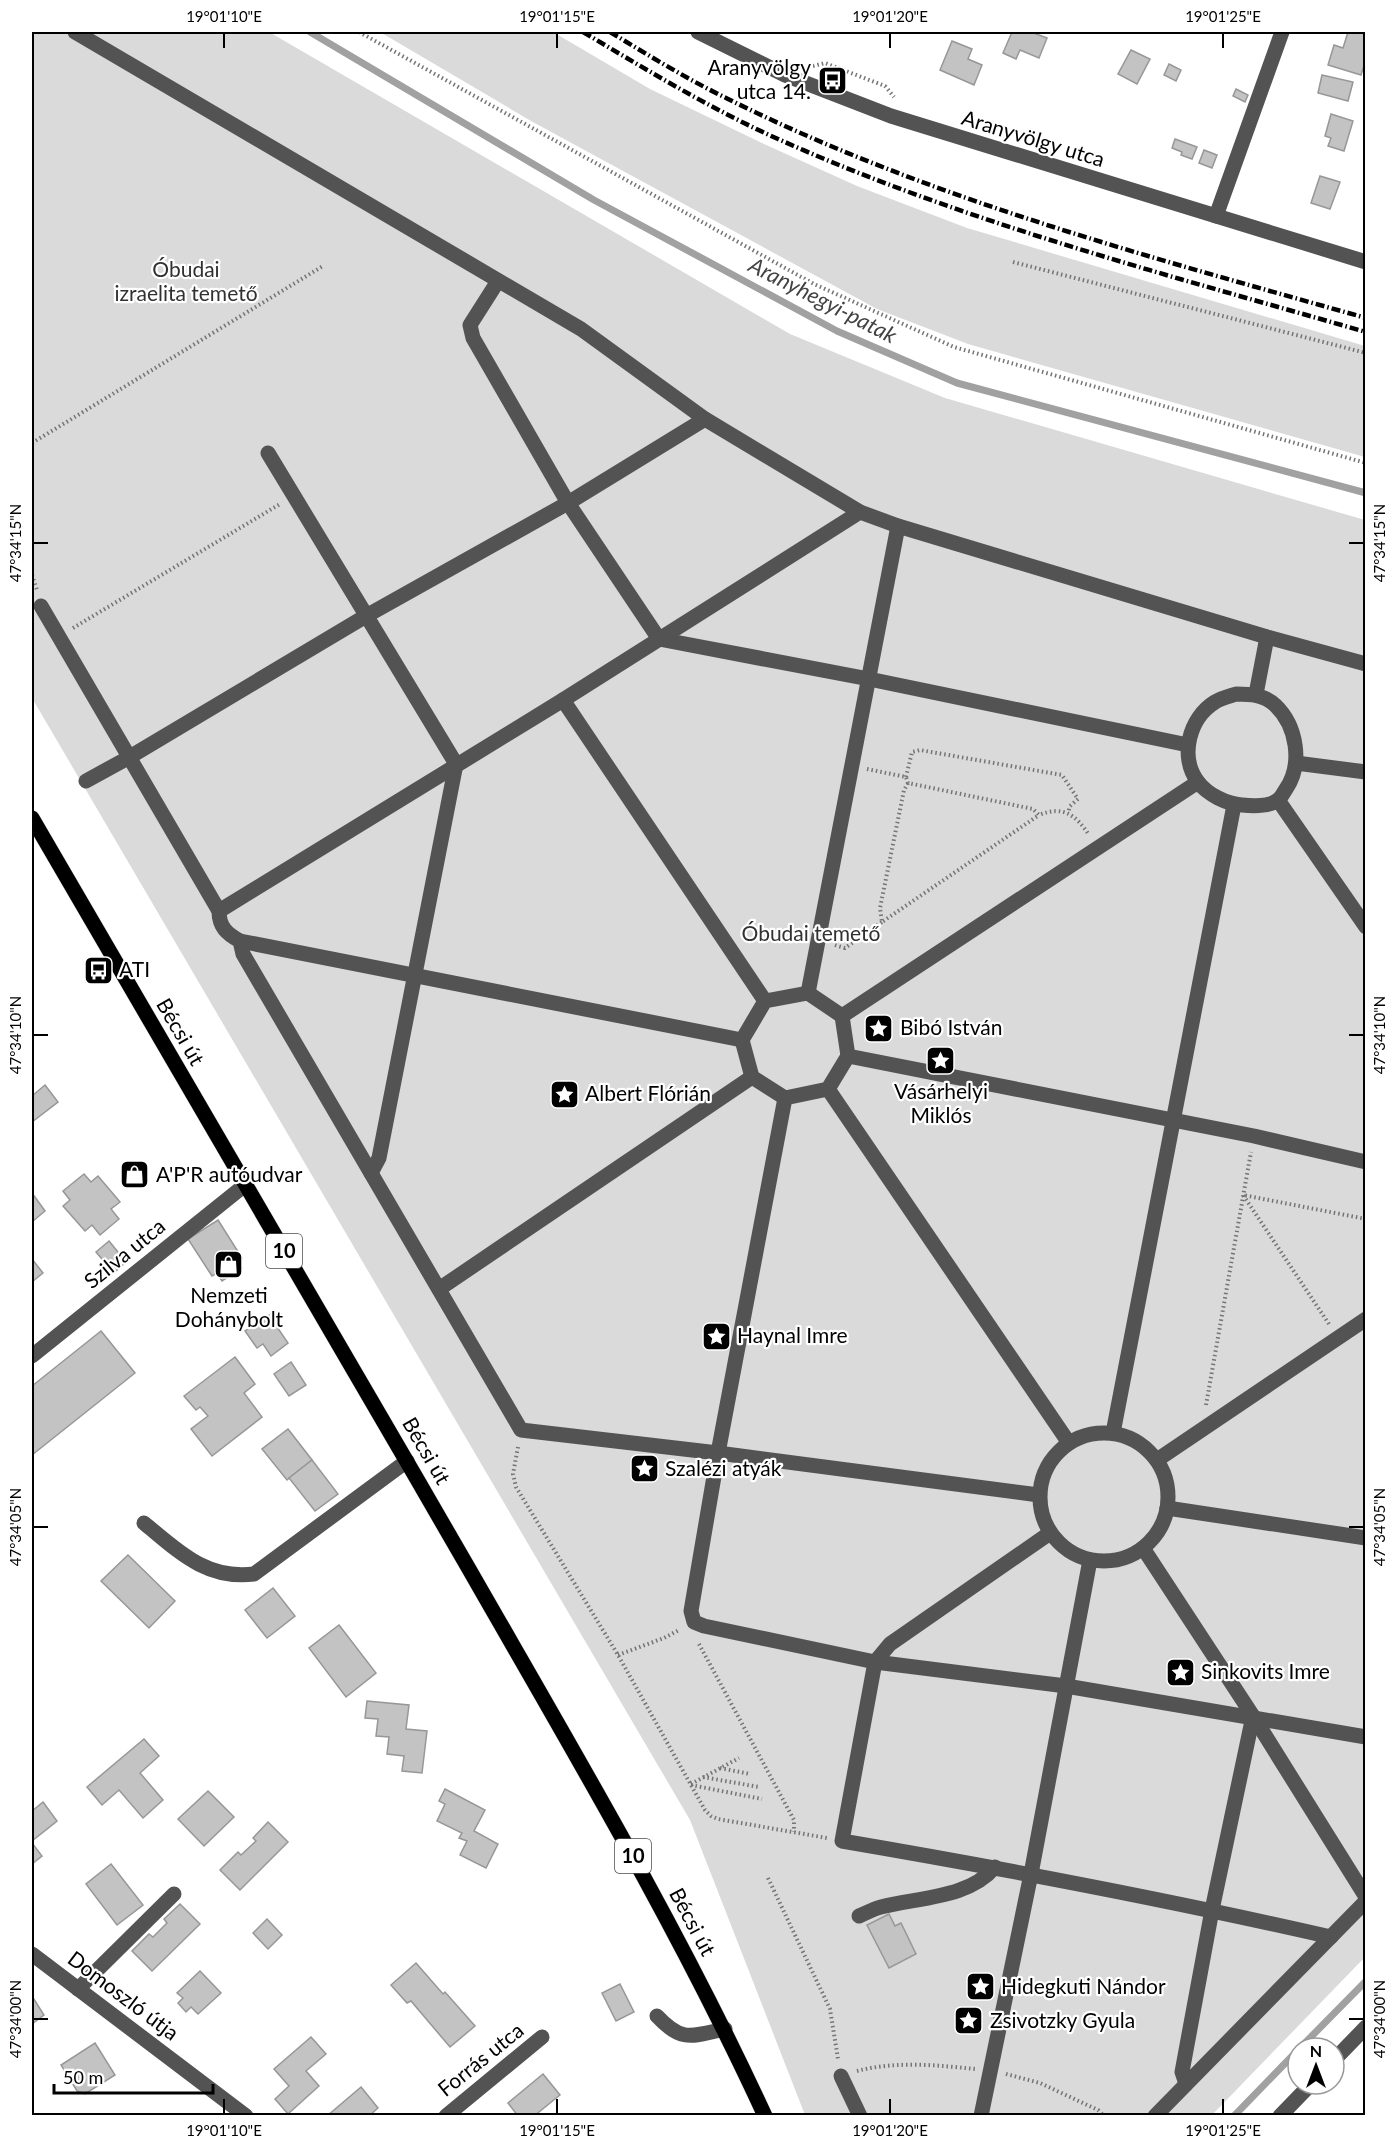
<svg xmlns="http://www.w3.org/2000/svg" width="1397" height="2147" viewBox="0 0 1397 2147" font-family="Lato,sans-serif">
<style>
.green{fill:#dadada}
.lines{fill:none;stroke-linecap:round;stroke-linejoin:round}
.stream{stroke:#a1a1a1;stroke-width:7}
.building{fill:#c3c3c3;stroke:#979797;stroke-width:1.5}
.major-casing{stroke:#dbdbdb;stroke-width:16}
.path{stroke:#757575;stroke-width:4;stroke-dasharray:1.5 3;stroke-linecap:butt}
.minor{stroke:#535353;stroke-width:15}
.major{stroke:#000;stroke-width:15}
.rail{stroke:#000;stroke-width:4.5;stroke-dasharray:9 3 1.5 3;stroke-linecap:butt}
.ticks{fill:none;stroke:#000;stroke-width:2}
.labels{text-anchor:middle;stroke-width:4.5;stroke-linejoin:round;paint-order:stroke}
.shield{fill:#fff;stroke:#4c4c4c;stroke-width:1.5}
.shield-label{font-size:20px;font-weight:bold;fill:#000}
.poi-label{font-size:21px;fill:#000;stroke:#fff;text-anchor:start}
.street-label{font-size:21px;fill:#000;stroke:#fff}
.park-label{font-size:21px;fill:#313131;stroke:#fff}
.water-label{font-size:22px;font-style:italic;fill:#424242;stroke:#fff}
.neatline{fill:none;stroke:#000;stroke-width:2}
.ticks-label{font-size:15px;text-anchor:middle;fill:#000}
</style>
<rect width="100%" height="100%" fill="#fff"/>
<g class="green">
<path d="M32 32H269L790 334 945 398 1365 520V1957L1212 2115H805L690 1820 32 698Z"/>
<path d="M380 32H553L650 89 764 144 857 186 967 228 1365 346V457L968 344 877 309 531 121Z"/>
</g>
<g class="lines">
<g class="stream">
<path d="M310 32 594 200 837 331 957 383 1366 493"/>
<path d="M1300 2048 1366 1981"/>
<path d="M1234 2116 1298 2050"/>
</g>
</g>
<g class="building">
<path d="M1012 32H1031L1047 38 1039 58 1020 50 1016 59 1003 53Z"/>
<path d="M1348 32H1366V59L1361 75 1328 65 1334 45 1343 48Z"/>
<path d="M952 41 972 49 968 59 982 65 974 85 940 70Z"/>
<path d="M1131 50 1150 59 1137 84 1118 74Z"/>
<path d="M1169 64 1181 70 1176 81 1164 75Z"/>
<path d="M1322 75 1353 82 1348 101 1318 93Z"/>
<path d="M1236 89 1248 95 1245 102 1233 96Z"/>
<path d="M1331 114 1353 121 1344 151 1328 146 1331 138 1325 136Z"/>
<path d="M1175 139 1197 147 1192 159 1181 155 1182 152 1172 148Z"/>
<path d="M1204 150 1217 155 1212 168 1199 163Z"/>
<path d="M1320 176 1340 182 1330 209 1311 203Z"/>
<path d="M45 1085 58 1102 32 1122V1096Z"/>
<path d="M84 1174 91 1182 98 1176 120 1202 111 1209 119 1219 100 1235 92 1225 85 1231 63 1206 70 1200 63 1191Z"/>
<path d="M32 1193 45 1211 32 1222Z"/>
<path d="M218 1220 242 1258 237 1261 242 1268 222 1281 217 1273 212 1276 188 1239Z"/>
<path d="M109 1241 126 1262 114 1273 96 1252Z"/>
<path d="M32 1259 43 1273 32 1282Z"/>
<path d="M269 1315 288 1343 271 1356 263 1344 257 1348 245 1331Z"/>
<path d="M101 1331 135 1373 32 1455V1386Z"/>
<path d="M235 1357 255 1384 244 1393 262 1417 212 1456 191 1429 208 1416 200 1407 196 1410 184 1396Z"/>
<path d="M291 1362 306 1385 289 1396 274 1374Z"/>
<path d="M288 1429 312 1460 287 1480 262 1449Z"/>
<path d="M312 1460 338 1494 315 1511 289 1478Z"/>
<path d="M128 1555 175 1601 149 1628 101 1581Z"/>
<path d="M273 1588 295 1616 267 1638 245 1610Z"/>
<path d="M339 1625 376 1673 346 1697 309 1648Z"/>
<path d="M367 1701 409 1705 406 1729 427 1731 422 1773 402 1771 404 1756 387 1754 389 1737 376 1736 378 1719 365 1718Z"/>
<path d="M144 1739 159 1756 140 1773 163 1800 143 1818 119 1790 102 1805 87 1787Z"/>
<path d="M445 1789 485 1810 474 1831 498 1844 486 1868 460 1855 467 1841 459 1838 462 1833 437 1821 445 1804 439 1801Z"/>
<path d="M208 1791 234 1817 204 1846 178 1819Z"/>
<path d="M43 1802 57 1821 32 1841V1811Z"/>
<path d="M268 1822 288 1842 240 1890 220 1870 238 1852 241 1855 256 1841 253 1838Z"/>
<path d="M32 1843 42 1856 32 1864Z"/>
<path d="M111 1864 143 1905 117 1925 86 1884Z"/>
<path d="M180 1904 200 1924 152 1971 132 1951 149 1934 153 1937 167 1923 164 1919Z"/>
<path d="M889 1914 895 1926 901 1923 916 1954 889 1968 867 1925Z"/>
<path d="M267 1919 282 1935 268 1949 253 1933Z"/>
<path d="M416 1963 443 1994 445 1992 475 2026 450 2047 411 2001 407 2003 391 1985Z"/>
<path d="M200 1971 221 1993 198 2014 191 2007 186 2012 178 2003 183 1998 177 1993Z"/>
<path d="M620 1984 634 2012 616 2021 602 1993Z"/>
<path d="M32 1996 44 2015 32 2024Z"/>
<path d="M311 2037 326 2054 306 2071 319 2086 288 2114 275 2099 289 2086 274 2069Z"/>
<path d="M95 2043 115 2075 85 2094 77 2091 61 2065Z"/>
<path d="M543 2074 560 2095 534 2116H518L508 2103Z"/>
<path d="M361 2087 378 2108 369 2116H327Z"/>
</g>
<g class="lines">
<defs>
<path id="major" d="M32 818C177 1068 324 1318 469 1569 572 1749 678 1927 765 2116"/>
</defs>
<use href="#major" class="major-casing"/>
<g class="path">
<path d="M359 32 814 284 954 347 1366 463"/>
<path d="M813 66 825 63 885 86 894 97"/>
<path d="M1013 262 1366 353"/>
<path d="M32 443 323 266"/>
<path d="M32 575 37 590"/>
<path d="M73 628 280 504"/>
<path d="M867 769 906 777 908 783 1033 809 1039 815C1063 805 1076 815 1089 835"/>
<path d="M906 777 912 752 920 750 1062 775 1078 799 1070 806 1068 813"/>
<path d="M908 783 904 790 880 908 882 922 1039 815"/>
<path d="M835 945 845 948 882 922"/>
<path d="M1329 1324 1243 1195 1366 1219"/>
<path d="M1206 1405 1251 1152"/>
<path d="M518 1447 513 1474 516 1487 618 1655 705 1810 711 1816 718 1819 827 1838"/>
<path d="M699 1644 794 1820V1832"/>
<path d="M618 1655 664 1638 679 1630"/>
<path d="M720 1768 750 1774"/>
<path d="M703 1777 759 1787"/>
<path d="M691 1784 739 1758"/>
<path d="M691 1785 762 1799"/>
<path d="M768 1878 830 2009 838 2059"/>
<path d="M857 2071C895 2061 937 2065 975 2069"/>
<path d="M1006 2074 1040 2083 1098 2110 1104 2116"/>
</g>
<g class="minor">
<path d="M75 32 581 329 705 419 860 512 898 526 1267 637 1366 664"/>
<path d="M698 32 785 75 891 116 1366 262"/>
<path d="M1216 216 1282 32"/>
<path d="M498 281 470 325 473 338 568 503 659 639 869 679 1188 745"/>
<path d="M268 453 456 764 379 1158 371 1173"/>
<path d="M41 606 219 911C219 927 227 934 240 941L243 954 521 1430 718 1453 1039 1495"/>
<path d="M1236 694C1251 694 1264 695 1275 705 1297 726 1303 764 1286 789 1284 792 1281 798 1278 800 1269 807 1252 806 1242 805 1227 804 1208 795 1198 782 1179 757 1189 718 1215 702 1221 698 1230 696 1236 694Z"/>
<path d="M1256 694 1267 637"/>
<path d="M563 700 765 1001"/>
<path d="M1296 763 1366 772"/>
<path d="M86 781 128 758 366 616 568 503 705 419"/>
<path d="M1278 800 1366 927"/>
<path d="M219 911 563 700 860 512"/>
<path d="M240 941 742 1040"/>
<path d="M808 993 898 526"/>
<path d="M808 993 842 1016 848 1056 828 1089 785 1098 752 1077 742 1040 765 1001Z"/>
<path d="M842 1016 1198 782"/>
<path d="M848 1056 1254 1136 1366 1162"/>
<path d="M828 1089 1069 1443"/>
<path d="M785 1098 718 1453 691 1611 694 1622 704 1626 875 1662 1066 1686 1366 1737"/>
<path d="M439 1289 752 1077"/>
<path d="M32 1356 245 1185"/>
<path d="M1113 1433 1234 805"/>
<circle cx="1104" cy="1497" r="64"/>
<path d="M1157 1460 1366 1319"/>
<path d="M1167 1508 1366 1538"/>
<path d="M144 1523C178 1551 206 1580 254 1574L407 1461"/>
<path d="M1050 1533 890 1644 875 1662 842 1841C1006 1869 1169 1900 1331 1937"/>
<path d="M1143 1548 1253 1716 1366 1897"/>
<path d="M859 1916C866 1913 873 1909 881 1907 918 1897 968 1899 995 1867"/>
<path d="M32 1954 246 2116"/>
<path d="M78 1989 174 1894"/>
<path d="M657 2016C682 2043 692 2036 725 2029"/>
<path d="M1334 2060 1366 2027"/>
<path d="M841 2076 860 2116"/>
<path d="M1186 2084 1182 2072 1212 1910 1253 1716"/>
<path d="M446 2116 542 2037"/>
<path d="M981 2116 1031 1874 1090 1560"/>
<path d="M1155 2116 1366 1901"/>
<path d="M1280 2116 1311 2084"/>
</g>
<use href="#major" class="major"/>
<g class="rail">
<path d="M583 32C647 70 711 109 778 139 966 223 1168 275 1366 332"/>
<path d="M610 32C648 55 687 79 728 99 929 199 1150 257 1366 318"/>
</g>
</g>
<path class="ticks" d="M224 33V48M557 33V48M890 33V48M1223 33V48M33 543H48M1349 543H1364M33 1035H48M1349 1035H1364M33 1527H48M1349 1527H1364M33 2019H48M1349 2019H1364M224 2099V2114M557 2099V2114M890 2099V2114M1223 2099V2114"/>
<defs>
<symbol id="bus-square" viewBox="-11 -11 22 22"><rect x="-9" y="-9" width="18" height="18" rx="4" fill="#000" stroke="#fff"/><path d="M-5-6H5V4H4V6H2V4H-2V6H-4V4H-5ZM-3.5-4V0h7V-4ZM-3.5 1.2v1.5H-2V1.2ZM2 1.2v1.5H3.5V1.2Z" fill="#fff"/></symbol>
<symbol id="sight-square" viewBox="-11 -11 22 22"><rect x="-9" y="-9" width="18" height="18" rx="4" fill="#000" stroke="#fff"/><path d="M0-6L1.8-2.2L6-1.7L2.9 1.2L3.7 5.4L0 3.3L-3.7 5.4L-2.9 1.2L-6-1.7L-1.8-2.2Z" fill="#fff"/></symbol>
<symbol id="shop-square" viewBox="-11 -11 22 22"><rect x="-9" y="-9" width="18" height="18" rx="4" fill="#000" stroke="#fff"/><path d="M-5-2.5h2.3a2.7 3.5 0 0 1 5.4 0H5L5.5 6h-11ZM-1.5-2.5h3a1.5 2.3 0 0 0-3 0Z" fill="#fff"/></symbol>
</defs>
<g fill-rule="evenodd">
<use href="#bus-square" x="816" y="64" width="33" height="33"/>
<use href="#bus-square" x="82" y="954" width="33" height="33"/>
<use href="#sight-square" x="862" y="1012" width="33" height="33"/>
<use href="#sight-square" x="924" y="1044" width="33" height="33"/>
<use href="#sight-square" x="548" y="1078" width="33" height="33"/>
<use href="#shop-square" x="118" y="1158" width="33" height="33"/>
<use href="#shop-square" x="212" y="1248" width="33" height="33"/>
<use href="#sight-square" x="700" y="1320" width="33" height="33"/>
<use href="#sight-square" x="628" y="1452" width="33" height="33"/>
<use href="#sight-square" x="1164" y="1656" width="33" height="33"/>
<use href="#sight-square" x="964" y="1970" width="33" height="33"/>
<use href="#sight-square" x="952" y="2004" width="33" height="33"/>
</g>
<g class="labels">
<g class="shield">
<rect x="266" y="1234" width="36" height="34" rx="4.5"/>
<rect x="615" y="1839" width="36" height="34" rx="4.5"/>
</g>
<g class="shield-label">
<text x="284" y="1258">10</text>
<text x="633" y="1863">10</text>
</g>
<g class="poi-label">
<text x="811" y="75" text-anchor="end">Aranyvölgy<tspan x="811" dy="24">utca 14.</tspan></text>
<text x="119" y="977">ATI</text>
<text x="900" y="1035">Bibó István</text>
<text x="941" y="1099" text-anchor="middle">Vásárhelyi<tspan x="941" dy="24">Miklós</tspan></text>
<text x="585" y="1101">Albert Flórián</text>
<text x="156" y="1182">A'P'R autóudvar</text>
<text x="229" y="1303" text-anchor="middle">Nemzeti<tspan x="229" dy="24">Dohánybolt</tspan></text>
<text x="737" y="1343">Haynal Imre</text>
<text x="665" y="1476">Szalézi atyák</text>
<text x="1201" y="1679">Sinkovits Imre</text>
<text x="1001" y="1994">Hidegkuti Nándor</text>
<text x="990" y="2028">Zsivotzky Gyula</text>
</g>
<g class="street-label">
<text transform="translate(1033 139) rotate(17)" y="7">Aranyvölgy utca</text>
<text transform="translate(180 1032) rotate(60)" y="7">Bécsi út</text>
<text transform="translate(125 1254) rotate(-39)" y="7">Szilva utca</text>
<text transform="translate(426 1451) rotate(60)" y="7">Bécsi út</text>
<text transform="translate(692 1922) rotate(62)" y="7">Bécsi út</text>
<text transform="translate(123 1996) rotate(37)" y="7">Domoszló útja</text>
<text transform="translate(481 2060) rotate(-39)" y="7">Forrás utca</text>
</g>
<g class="park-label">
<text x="186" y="277">Óbudai<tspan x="186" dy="24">izraelita temető</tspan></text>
<text x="811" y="941">Óbudai temető</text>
</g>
<g class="water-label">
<text transform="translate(823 300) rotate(27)" y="8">Aranyhegyi-patak</text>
</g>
</g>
<rect width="1397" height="2147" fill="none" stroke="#ffffff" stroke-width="66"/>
<g transform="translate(1316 2066)"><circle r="28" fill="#ffffff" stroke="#999999" stroke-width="1.5"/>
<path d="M0-4.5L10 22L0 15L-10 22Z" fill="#000000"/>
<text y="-9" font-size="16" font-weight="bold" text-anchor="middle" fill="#000000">N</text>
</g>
<path d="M54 2084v9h159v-9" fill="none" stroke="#000000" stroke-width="3"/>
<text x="63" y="2084" font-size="18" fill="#000000" stroke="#ffffff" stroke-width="4.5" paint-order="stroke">50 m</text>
<rect x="33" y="33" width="1331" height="2081" class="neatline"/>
<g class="ticks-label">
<text x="224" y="22">19°01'10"E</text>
<text x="557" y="22">19°01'15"E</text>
<text x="890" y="22">19°01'20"E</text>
<text x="1223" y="22">19°01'25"E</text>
<text transform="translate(16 543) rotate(-90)" y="5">47°34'15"N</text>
<text transform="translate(1380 543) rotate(-90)" y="5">47°34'15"N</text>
<text transform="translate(16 1035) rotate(-90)" y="5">47°34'10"N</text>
<text transform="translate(1380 1035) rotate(-90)" y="5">47°34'10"N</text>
<text transform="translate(16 1527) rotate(-90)" y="5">47°34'05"N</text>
<text transform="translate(1380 1527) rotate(-90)" y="5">47°34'05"N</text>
<text transform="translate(16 2019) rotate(-90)" y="5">47°34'00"N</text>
<text transform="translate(1380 2019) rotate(-90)" y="5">47°34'00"N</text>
<text x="224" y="2136">19°01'10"E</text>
<text x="557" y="2136">19°01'15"E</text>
<text x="890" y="2136">19°01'20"E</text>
<text x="1223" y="2136">19°01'25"E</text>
</g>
</svg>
